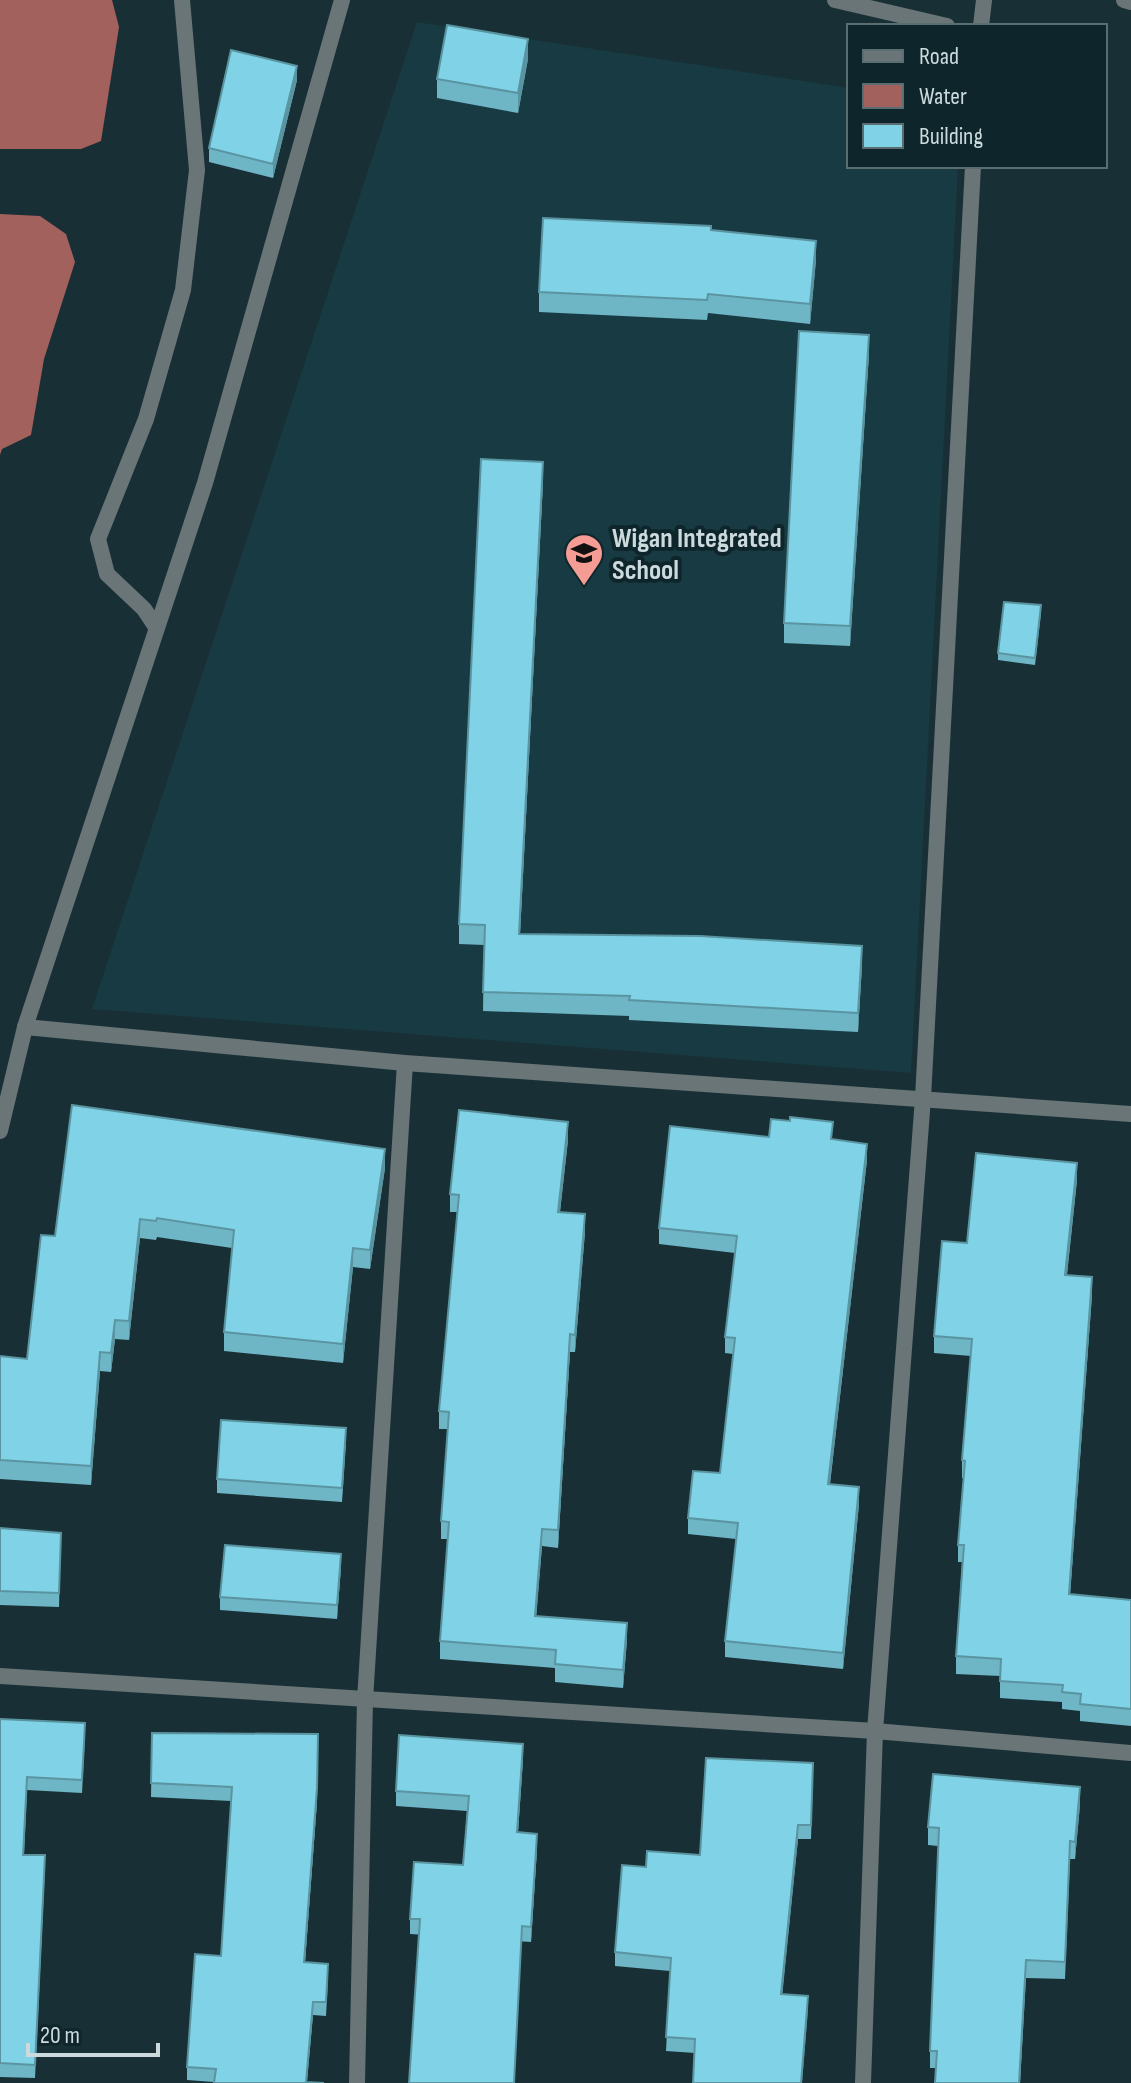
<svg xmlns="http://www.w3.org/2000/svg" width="1131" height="2083" viewBox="0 0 1131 2083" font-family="'Sofia Sans Condensed',sans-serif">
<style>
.built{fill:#183a42}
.water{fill:#a2615c}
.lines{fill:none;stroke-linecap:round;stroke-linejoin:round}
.street{stroke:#697577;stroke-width:16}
.wall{fill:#6eb5c6}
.shaded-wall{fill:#5a94a1}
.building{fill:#80d3e6;stroke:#5a94a1;stroke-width:2}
.labels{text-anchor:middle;stroke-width:8;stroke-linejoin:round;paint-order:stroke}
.poi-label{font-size:28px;font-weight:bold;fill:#ccdadd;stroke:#0e262b;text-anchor:start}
</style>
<rect width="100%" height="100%" fill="#183035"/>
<path class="built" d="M417 22 849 88V166H958L911 1073 92 1009Z"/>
<g class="water">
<path d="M0 0H112L119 27 101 141 81 149H0Z"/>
<path d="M0 214 40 216 66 234 75 262 44 359 31 435 2 449 0 455Z"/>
</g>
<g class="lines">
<g class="street">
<path d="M835 0 947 26"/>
<path d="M1124 0 1131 2"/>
<path d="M981 26 984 0"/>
<path d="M156 627 144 609 107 574 98 539 146 419 183 290 197 170 182 0"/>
<path d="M25 1027 405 1063 1131 1114"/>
<path d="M0 1131 25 1027 205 483 342 0"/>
<path d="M0 1676 875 1731 1131 1753"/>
<path d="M357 2083 365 1700 405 1063"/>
<path d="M863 2083 875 1731 923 1098 973 166"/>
</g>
</g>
<g class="wall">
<path d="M528 59 518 113 437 98V79Z"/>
<path d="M297 80 273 178 209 162V148Z"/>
<path d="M711 230 816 260 810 324 708 313 707 320 539 312V292Z"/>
<path d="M869 354 850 646 784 643V623Z"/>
<path d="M543 482 520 934 862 965 858 1032 629 1020V1016L483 1011 484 945 459 944V924Z"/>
<path d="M1041 613 1035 665 998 660V653Z"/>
<path d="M769 1137 833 1139 867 1160 830 1484 859 1504 843 1669 725 1657V1641L736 1539 688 1534V1518L720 1473 733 1354 725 1353V1337L735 1253 659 1244V1228Z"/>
<path d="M568 1140 560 1212 585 1232 575 1352H570L558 1548 542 1546 536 1616 627 1640 623 1688 555 1682V1668L440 1659V1641L448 1539H441V1521L448 1429H439V1411L457 1212H450V1194Z"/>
<path d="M385 1168 370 1269 353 1267 343 1363 224 1351V1332L232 1248 157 1237 156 1240 140 1238 129 1340 115 1339 111 1372 100 1371 91 1485 0 1479V1356L27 1359 55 1236Z"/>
<path d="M1077 1180 1067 1275 1092 1295 1070 1594 1131 1600V1726L1080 1721V1711L1062 1709V1702L1000 1698V1676L956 1674V1656L962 1562H958V1545L964 1478H962V1460L971 1356 934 1353V1336L967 1243Z"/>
<path d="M346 1442 342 1502 217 1493V1479Z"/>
<path d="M0 1528 61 1533 59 1607 0 1605Z"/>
<path d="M341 1567 337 1619 220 1610V1597Z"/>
<path d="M0 1719 85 1736 82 1793 27 1790 24 1855 45 1868 35 2078 0 2077Z"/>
<path d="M152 1733 318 1734 317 1802 305 1962 328 1978 326 2016 313 2015 307 2082H214L187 2080V2067L221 1956 231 1801 151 1797Z"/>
<path d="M523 1759 518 1832 537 1849 531 1942 410 1934V1919L463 1865 467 1811 396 1806V1791Z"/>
<path d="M813 1777 811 1839H798L782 1994 808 2010 695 2053 666 2051 670 1971 615 1966V1952L646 1867 700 1855Z"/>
<path d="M1080 1805 1075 1859H1070L1065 1979 1026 1978 1020 2083H935L936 2068H930V2051L938 1846 928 1845V1827Z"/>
</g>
<g class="shaded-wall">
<path d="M528 39V59L518 113V93Z"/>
<path d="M297 66V80L273 178V164Z"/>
<path d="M816 241V260L810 324V304Z"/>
<path d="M869 335V354L850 646V626Z"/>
<path d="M543 462V482L519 954V934Z"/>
<path d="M862 946V965L858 1032V1013Z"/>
<path d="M568 1122V1140L558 1229V1212Z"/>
<path d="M867 1144V1160L828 1501V1484Z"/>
<path d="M385 1149V1168L370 1269V1250Z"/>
<path d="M1077 1163V1180L1065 1292V1275Z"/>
<path d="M585 1214V1232L575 1352V1335Z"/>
<path d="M140 1219V1238L129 1340V1321Z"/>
<path d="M353 1248V1267L343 1363V1344Z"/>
<path d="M1092 1277V1295L1069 1611V1594Z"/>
<path d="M115 1320V1339L111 1372V1353Z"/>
<path d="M570 1334V1352L558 1548V1530Z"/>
<path d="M100 1352V1371L91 1485V1466Z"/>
<path d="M859 1487V1504L843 1669V1653Z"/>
<path d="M542 1529V1546L535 1634V1616Z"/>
<path d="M341 1554V1567L337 1619V1605Z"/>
<path d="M627 1623V1640L623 1688V1670Z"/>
<path d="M523 1744V1759L517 1848V1832Z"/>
<path d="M1080 1787V1805L1075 1859V1842Z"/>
<path d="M317 1788V1802L304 1976V1962Z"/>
<path d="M798 1825V1839L781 2008V1994Z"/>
<path d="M537 1834V1849L531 1942V1927Z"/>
<path d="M1026 1960 1020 2083H1019Z"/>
<path d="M808 1996V2010L802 2083H801Z"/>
<path d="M313 2002V2015L306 2083Z"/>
</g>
<g class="building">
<path d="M447 25 528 39 518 93 437 79Z"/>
<path d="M231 50 297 66 273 164 209 148Z"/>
<path d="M543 218 711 226V230L816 241 810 304 708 294 707 300 539 292Z"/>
<path d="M799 331 869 335 850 626 784 623Z"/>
<path d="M481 459 543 462 519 934 700 936 862 946 858 1013 629 1000 630 996 483 992 485 925 459 924Z"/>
<path d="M1004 602 1041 605 1035 658 998 653Z"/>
<path d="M72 1105 385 1149 370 1250 353 1248 343 1344 224 1332 234 1230 157 1218 156 1221 140 1219 129 1321 115 1320 111 1353 100 1352 91 1466 0 1460V1356L27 1359 41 1235 55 1236Z"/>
<path d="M459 1110 568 1122 558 1212 585 1214 575 1335 570 1334 558 1530 542 1529 535 1616 627 1623 623 1670 555 1664 556 1650 440 1641 449 1522 441 1521 449 1412 439 1411 459 1195 450 1194Z"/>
<path d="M790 1117 833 1122 831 1139 867 1144 828 1484 859 1487 843 1653 725 1641 738 1523 688 1518 693 1471 720 1473 735 1338 725 1337 737 1236 659 1228 670 1126 769 1137 771 1119 790 1121Z"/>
<path d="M976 1153 1077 1163 1065 1275 1092 1277 1069 1594 1131 1600V1709L1080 1704 1081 1694 1062 1692 1063 1685 1000 1681 1001 1659 956 1656 964 1545H958L965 1461 962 1460 972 1339 934 1336 942 1241 967 1243Z"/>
<path d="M221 1420 346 1428 342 1488 217 1479Z"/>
<path d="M0 1528 61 1533 59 1593 0 1591Z"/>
<path d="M225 1545 341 1554 337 1605 220 1597Z"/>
<path d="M0 1719 85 1723 82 1780 27 1777 23 1855H45L35 2065 0 2063Z"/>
<path d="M152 1733 318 1734 317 1788 304 1962 328 1964 326 2002H313L306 2082 324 2083H214L216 2069 187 2067 195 1954 221 1956 232 1787 151 1783Z"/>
<path d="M399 1735 523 1744 517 1832 537 1834 531 1927 522 1926 514 2083H409L420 1919H410L414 1862 463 1865 469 1796 396 1791Z"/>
<path d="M706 1758 813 1763 811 1825H798L781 1994 808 1996 801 2083H693L695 2039 666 2037 671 1958 615 1952 622 1865 646 1867 647 1851 700 1855Z"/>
<path d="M933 1774 1080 1787 1075 1842 1070 1841 1065 1962 1026 1960 1019 2083H935L937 2051H930L939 1828 928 1827Z"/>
</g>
<defs>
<symbol id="school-pin" viewBox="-11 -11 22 30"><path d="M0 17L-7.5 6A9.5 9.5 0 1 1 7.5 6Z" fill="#f59c94" stroke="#0e262b"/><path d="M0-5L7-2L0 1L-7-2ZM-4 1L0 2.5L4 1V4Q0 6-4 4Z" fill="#111"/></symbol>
</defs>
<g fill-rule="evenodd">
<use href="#school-pin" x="562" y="531" width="44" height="60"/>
</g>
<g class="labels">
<g class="poi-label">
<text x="612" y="547">Wigan Integrated<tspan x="612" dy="32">School</tspan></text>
</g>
</g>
<rect x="847" y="24" width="260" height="144" fill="#0e262b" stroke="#5a6e72" stroke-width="2"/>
<rect x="863" y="50" width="40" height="12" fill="#697577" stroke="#5a6e72" stroke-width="2"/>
<text x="919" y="64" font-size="24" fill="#ccdadd">Road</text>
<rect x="863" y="84" width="40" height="24" fill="#a2615c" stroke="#5a6e72" stroke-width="2"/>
<text x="919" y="104" font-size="24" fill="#ccdadd">Water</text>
<rect x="863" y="124" width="40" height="24" fill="#80d3e6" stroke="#5a6e72" stroke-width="2"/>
<text x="919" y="144" font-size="24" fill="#ccdadd">Building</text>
<path d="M28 2043v12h130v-12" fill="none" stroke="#ccdadd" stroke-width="4"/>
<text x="40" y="2043" font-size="24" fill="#ccdadd" stroke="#0e262b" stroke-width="6" paint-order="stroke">20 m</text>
</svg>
